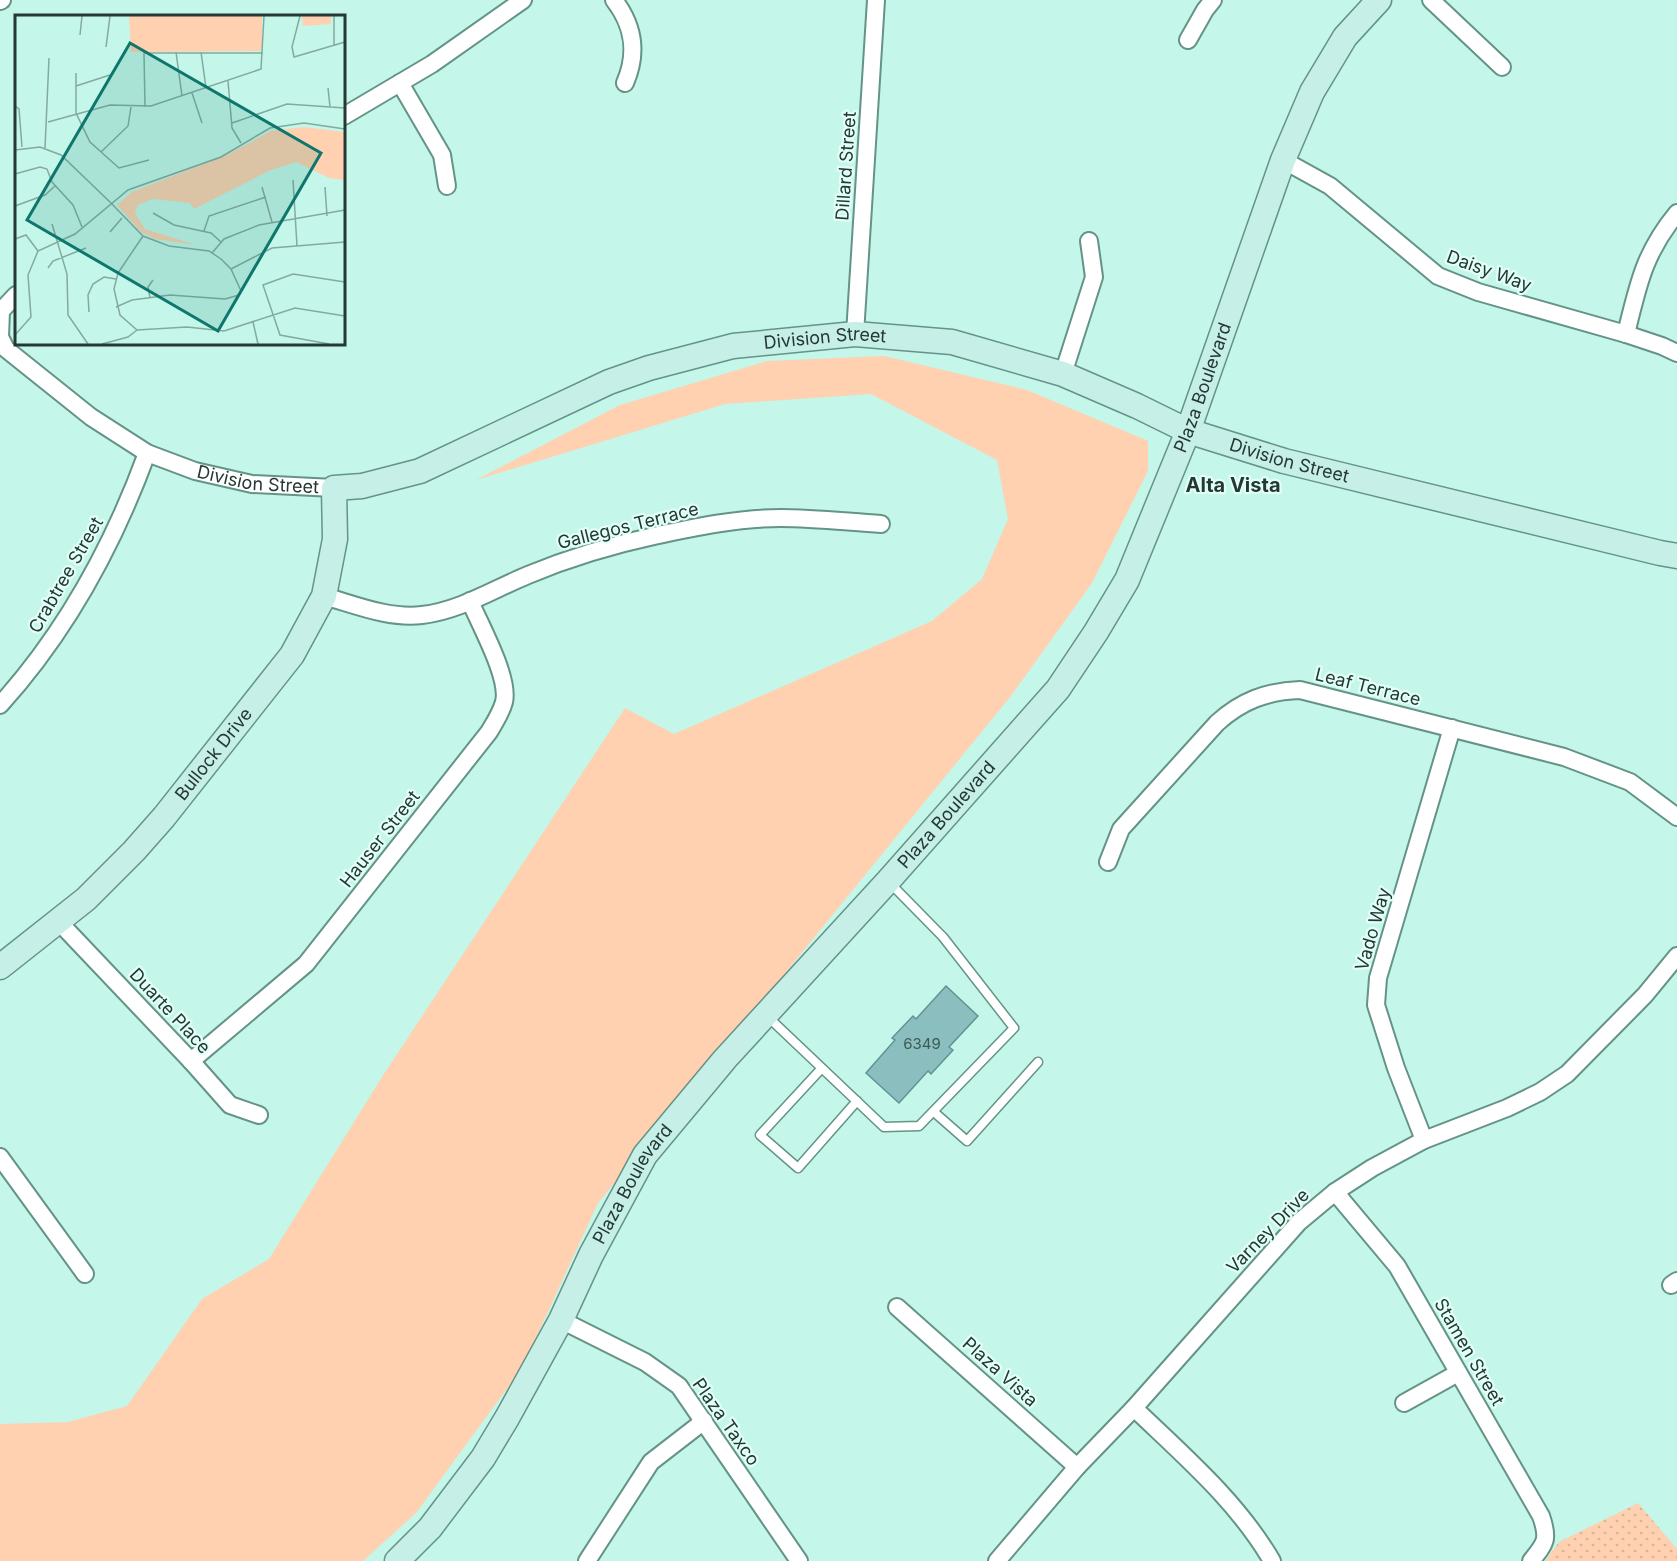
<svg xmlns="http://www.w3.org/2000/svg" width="1677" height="1561" viewBox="0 0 1677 1561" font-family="Inter,sans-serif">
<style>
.green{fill:#ffd1b0}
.park{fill:url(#park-dots)}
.building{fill:#8abebf;stroke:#609394;stroke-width:1.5}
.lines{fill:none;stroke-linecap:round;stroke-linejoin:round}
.lane-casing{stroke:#649387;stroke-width:11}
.street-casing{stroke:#649387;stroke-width:20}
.secondary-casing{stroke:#649387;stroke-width:27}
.lane{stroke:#fff;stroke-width:8}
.street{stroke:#fff;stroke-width:16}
.secondary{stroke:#c5efe7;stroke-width:24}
.labels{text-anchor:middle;stroke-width:4.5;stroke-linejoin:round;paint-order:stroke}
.number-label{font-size:15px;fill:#3e5a56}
.street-label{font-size:18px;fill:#253833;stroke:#e1fff7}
.neighbourhood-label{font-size:20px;font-weight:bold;fill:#253833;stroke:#e1fff7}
.inset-road{fill:none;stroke:#84aaa0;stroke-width:1.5}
.view{fill:#0f766e;fill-opacity:0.15;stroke:#0f766e;stroke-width:3}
.inset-edge{fill:none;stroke:#253833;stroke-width:3}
</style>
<defs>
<pattern id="park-dots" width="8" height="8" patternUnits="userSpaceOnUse" patternTransform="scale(1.5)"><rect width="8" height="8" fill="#ffd1b0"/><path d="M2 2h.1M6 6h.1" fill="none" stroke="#dab498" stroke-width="1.8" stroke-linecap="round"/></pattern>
</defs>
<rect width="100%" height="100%" fill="#c4f6e9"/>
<path class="green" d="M884 356 1027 390 1148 441V471L1092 583 1010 697 598 1203 522 1368 416 1513 363 1561H0V1424L68 1422 127 1406 202 1299 269 1259 382 1077 625 708 674 734 932 621 982 579 1008 519 997 460 871 394 725 404 476 480 620 405 767 361Z"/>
<path class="park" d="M1638 1503 1677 1549V1561H1545L1559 1542Z"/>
<path class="building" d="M946 986 978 1016 949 1047 953 1050 931 1074 928 1071 899 1103 866 1073 895 1040 892 1038 913 1016 916 1019Z"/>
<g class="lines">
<defs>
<g id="lane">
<path d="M766 1015 884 1127 919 1126 1014 1028 943 937 888 881"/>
<path d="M821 1069 760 1135 798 1168 857 1101"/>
<path d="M934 1112 967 1141 1038 1062"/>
</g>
<g id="street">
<path d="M614 0C634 26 638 53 625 83"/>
<path d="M1431 0 1502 67"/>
<path d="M0 1 2 0"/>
<path d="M1188 40 1205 10 1213 0"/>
<path d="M400 83 442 155 447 186"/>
<path d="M344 116 432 64 523 0"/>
<path d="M1283 160 1330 186 1438 276 1478 292 1626 334 1662 346 1677 353"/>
<path id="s1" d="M16 295 1 311 0 337 6 349 91 417 147 453 195 471 252 484 334 488"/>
<path d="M855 334 876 0"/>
<path d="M1626 334C1638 285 1644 253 1677 213"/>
<path d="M1063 374 1094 277 1089 241"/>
<path d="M324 596C356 605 389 619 422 615 459 611 494 589 528 575 569 558 612 545 654 536 695 527 739 518 781 518 814 518 848 522 881 524"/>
<path d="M0 705C67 631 113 546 147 453"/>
<path d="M1108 862 1121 829 1217 723C1241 701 1267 691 1300 690L1564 757 1630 782 1677 817"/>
<path d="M59 922 191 1061 230 1105 259 1115"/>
<path d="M191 1061 306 964 489 732C495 722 501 713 504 702 510 678 480 625 470 601"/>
<path d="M1424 1140 1396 1068 1376 1005 1378 978 1452 728"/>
<path d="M0 1157 85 1274"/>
<path d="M1335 1192 1397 1266 1541 1516C1549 1539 1546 1543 1531 1561"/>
<path d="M1671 1285 1677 1281"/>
<path d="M897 1307 1077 1467"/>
<path d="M561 1320 645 1362 679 1386 799 1561"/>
<path d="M1404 1403 1458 1373"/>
<path d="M1134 1408C1184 1456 1237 1501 1272 1561"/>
<path d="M587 1561 651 1462 704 1421"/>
<path d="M997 1561 1077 1467 1134 1408 1299 1222 1335 1192 1372 1168 1424 1140 1507 1108 1540 1092 1567 1074 1645 995 1677 956"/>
</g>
<g id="secondary">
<path id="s2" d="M0 967 86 899 134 851 164 817 292 655 324 596 335 539 334 488 362 486 420 471 609 382 649 368 733 346 855 334 952 342 1063 374 1137 406 1188 431 1284 461 1660 553 1677 556"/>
<path id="s3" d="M397 1561 430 1528 483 1458 507 1418 561 1320 591 1255 645 1155 725 1059 888 881 1058 689 1096 632 1127 580 1188 431 1283 160 1312 92 1345 37 1379 0"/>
</g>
</defs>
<use href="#lane" class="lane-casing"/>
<use href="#street" class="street-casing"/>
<use href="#secondary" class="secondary-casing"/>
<use href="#lane" class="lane"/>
<use href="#street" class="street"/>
<use href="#secondary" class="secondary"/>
</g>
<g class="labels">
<g class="number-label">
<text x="922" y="1049">6349</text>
</g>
<g class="street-label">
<text transform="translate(846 166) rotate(-86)" y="6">Dillard Street</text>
<text transform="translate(1489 271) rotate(20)" y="6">Daisy Way</text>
<text dy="6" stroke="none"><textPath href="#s2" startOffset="1124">Division Street</textPath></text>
<text dy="6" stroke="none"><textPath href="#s3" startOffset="1437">Plaza Boulevard</textPath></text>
<text dy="6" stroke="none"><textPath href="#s2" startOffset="1610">Division Street</textPath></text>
<text dy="6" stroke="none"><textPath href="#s1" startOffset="352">Division Street</textPath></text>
<text transform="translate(628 526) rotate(-14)" y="6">Gallegos Terrace</text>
<text transform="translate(66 575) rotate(-60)" y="6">Crabtree Street</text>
<text transform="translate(1368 687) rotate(14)" y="6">Leaf Terrace</text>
<text dy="6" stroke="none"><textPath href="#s2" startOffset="303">Bullock Drive</textPath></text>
<text dy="6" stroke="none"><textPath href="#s3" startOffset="933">Plaza Boulevard</textPath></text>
<text transform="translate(380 839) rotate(-52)" y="6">Hauser Street</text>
<text transform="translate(1373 929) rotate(-74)" y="6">Vado Way</text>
<text transform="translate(170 1011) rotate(47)" y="6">Duarte Place</text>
<text dy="6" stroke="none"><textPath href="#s3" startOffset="447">Plaza Boulevard</textPath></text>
<text transform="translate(1268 1231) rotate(-46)" y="6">Varney Drive</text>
<text transform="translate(1469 1352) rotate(60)" y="6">Stamen Street</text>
<text transform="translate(1000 1372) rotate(42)" y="6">Plaza Vista</text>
<text transform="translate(726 1422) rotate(55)" y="6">Plaza Taxco</text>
</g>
<g class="neighbourhood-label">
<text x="1233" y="492">Alta Vista</text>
</g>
</g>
<g transform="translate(15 15)">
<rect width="330" height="330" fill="#c4f6e9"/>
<path d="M287 1H316V9L288 11ZM289 112 330 117V165L314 163 281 147 256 155 179 194 175 188 138 184 123 190 120 198 130 214 181 230 140 224 126 217 102 190 117 177 214 139 256 116Z" fill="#ffd1b0"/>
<path d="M114 1H247V32L245 36 116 37Z" fill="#ffd1b0"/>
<path class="inset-road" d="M285 1 277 32 279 42 330 27M319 1V30M65 20 67 1M91 32 95 1M161 37 167 81M186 37 191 73M61 58V98L75 127 104 153 134 145M213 66 217 113 226 128M61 71 98 59M313 73 315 92M177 78 187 108M0 91 4 94 7 132M130 92 129 38H248M33 107 95 90 136 91 246 54 249 1M217 108 272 89 330 93M30 133 34 43M0 135 25 132 46 140 96 188M86 137 113 111 116 92M0 159 25 152 32 154 37 167 58 190 67 212M278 165 282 231M247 172 257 207M310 172 312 201M96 188 128 221 154 231 194 236 206 244 216 254 226 276 224 280 210 284 155 280 117 285 101 292M0 191 30 180 40 171M138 198 159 210 196 218 206 227M37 209 52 259 53 300 73 329M189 216 194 201 251 182M95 217 107 203M128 221 103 258 99 274 105 300 122 315 172 312 209 316 280 293 330 301M0 224 11 220 23 236M197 238 209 224 244 210 330 195M33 253 38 246 71 233M216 254 257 233 330 227M135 283 133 272 138 265M74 297 73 280 78 269 89 262 101 264M238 307 243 329M0 320 16 302 13 260 23 236 60 219 113 175 206 142 255 113 289 108 330 114M87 329 113 322 122 315M314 329 265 320 248 270 278 259 330 267"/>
<path class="view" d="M115 28 306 138 203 316 12 205Z"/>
<rect width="330" height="330" class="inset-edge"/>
</g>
</svg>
